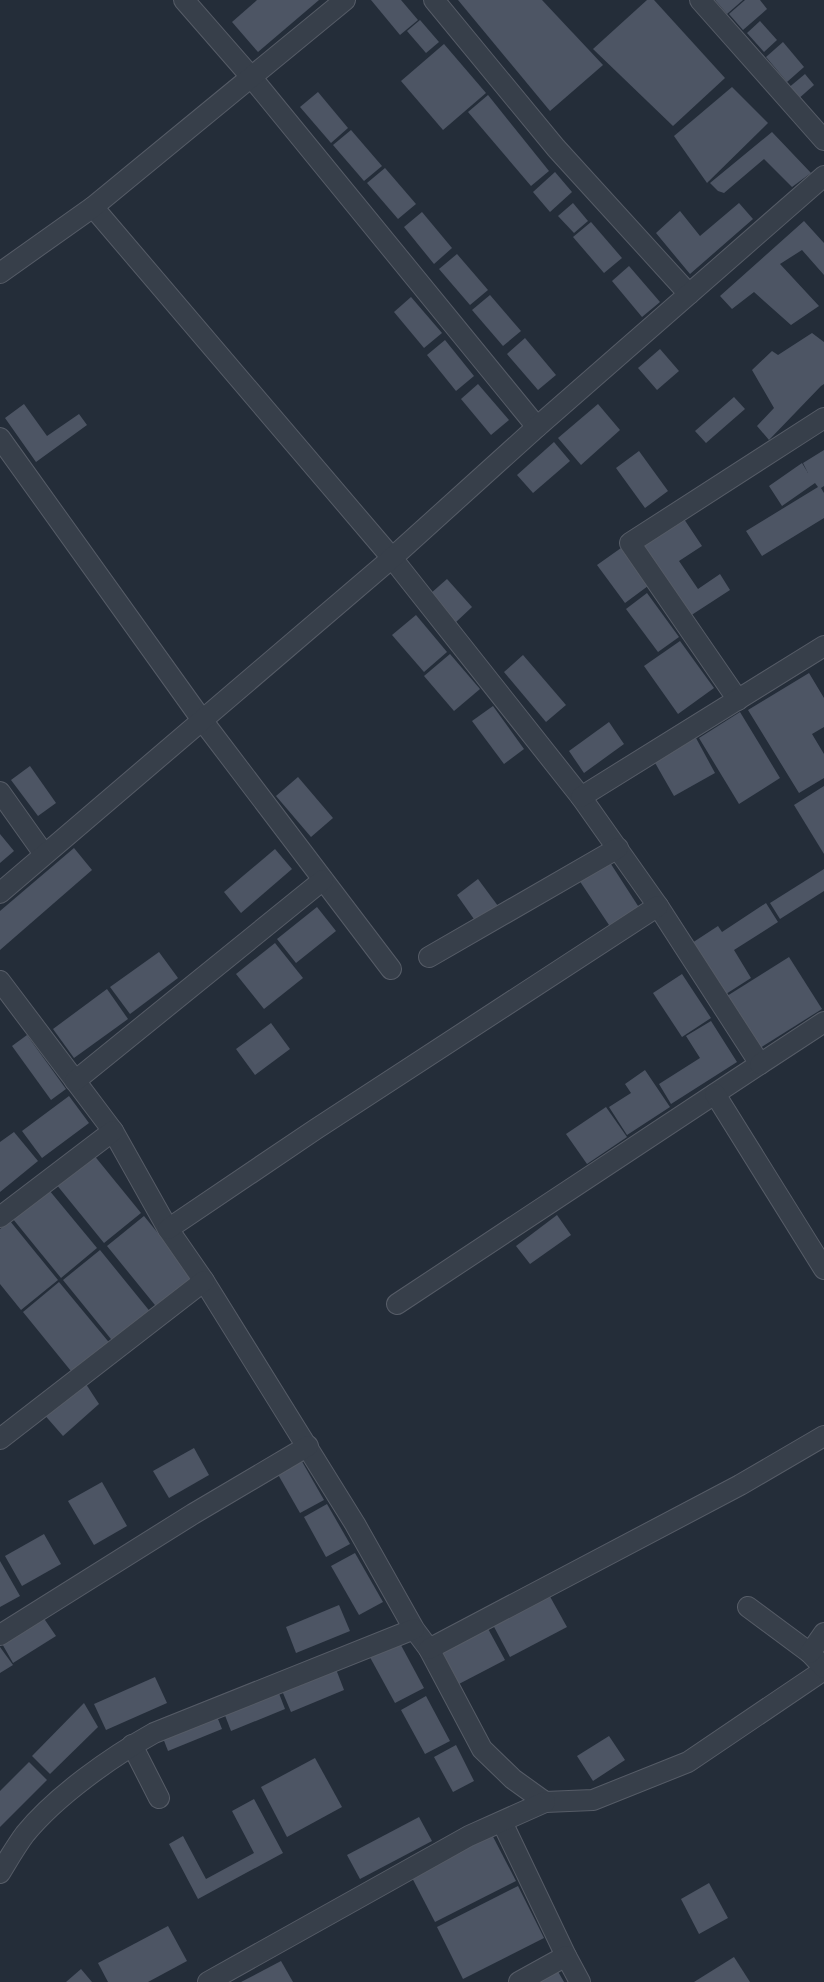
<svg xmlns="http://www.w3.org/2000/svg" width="824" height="1982" viewBox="0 0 824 1982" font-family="Mulish,sans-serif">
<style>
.building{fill:#4d5564}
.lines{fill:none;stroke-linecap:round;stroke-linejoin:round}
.minor-casing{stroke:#565c67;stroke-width:22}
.minor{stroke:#373f4a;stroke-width:20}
</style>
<rect width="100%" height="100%" fill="#242d39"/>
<g class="building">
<path d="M257 0H319L258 52 232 22Z"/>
<path d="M371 0H401L418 20 400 35Z"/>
<path d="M458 0H542L603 65 550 111Z"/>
<path d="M647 0H654L725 78 673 126 593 49Z"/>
<path d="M715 0H743L727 14Z"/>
<path d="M745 0H760L767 9 743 30 729 14Z"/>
<path d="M420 20 439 42 426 53 407 31Z"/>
<path d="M760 21 777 40 764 52 747 33Z"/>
<path d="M783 42 804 67 787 82 766 57Z"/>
<path d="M444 44 486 93 443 130 401 81Z"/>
<path d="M805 74 814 85 797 100 787 89Z"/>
<path d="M732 87 768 123 707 183 674 136Z"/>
<path d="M318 92 348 128 331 143 300 107Z"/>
<path d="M488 95 549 171 531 186 468 112Z"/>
<path d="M351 130 382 166 364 181 333 145Z"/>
<path d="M772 132 811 173 792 187 764 159 724 193 718 191 710 183Z"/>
<path d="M385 168 416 204 398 219 367 183Z"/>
<path d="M555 172 572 192 550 212 533 192Z"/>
<path d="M573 203 588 221 574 233 558 216Z"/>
<path d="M739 203 753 219 690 274 656 233 680 211 700 236Z"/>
<path d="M422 212 452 248 434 264 404 227Z"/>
<path d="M804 221 824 243V275L802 250 780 264 819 306 791 325 754 292 732 309 720 296Z"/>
<path d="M591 222 622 258 604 273 573 237Z"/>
<path d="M457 254 488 290 470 305 439 269Z"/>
<path d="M629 266 660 302 642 317 612 281Z"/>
<path d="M490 295 521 331 503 346 472 310Z"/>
<path d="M411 297 442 333 424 348 394 312Z"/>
<path d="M812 333 824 342V384L821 386 769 440 757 426 774 408 752 370 772 351 778 355Z"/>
<path d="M525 338 556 375 538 390 507 354Z"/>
<path d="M445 340 474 376 456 391 427 355Z"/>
<path d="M660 349 679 371 657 390 638 368Z"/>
<path d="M478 384 509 420 491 435 461 399Z"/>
<path d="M734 397 745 409 706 443 695 431Z"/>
<path d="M24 404 47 436 79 414 87 425 36 462 5 418Z"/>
<path d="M598 404 620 430 581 465 558 438Z"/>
<path d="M554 442 570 461 533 493 517 475Z"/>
<path d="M824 450V486L821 488 824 493V518L762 556 746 531 818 487 815 483 782 506 769 486 802 463 808 473 803 463Z"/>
<path d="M639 451 668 491 645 508 616 468Z"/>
<path d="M682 516 702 546 679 561 698 589 720 574 730 590 690 616 641 543Z"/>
<path d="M621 548 648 586 625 603 597 565Z"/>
<path d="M447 579 472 607 455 623 430 594Z"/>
<path d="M647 593 679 637 658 652 626 609Z"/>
<path d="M416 615 447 652 424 672 392 635Z"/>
<path d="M680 641 714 688 678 714 644 666Z"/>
<path d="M450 654 480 689 454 711 424 676Z"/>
<path d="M523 655 566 705 546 722 504 672Z"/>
<path d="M809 673 824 698V727L812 734 824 754V778L799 793 748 710Z"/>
<path d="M493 706 524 749 504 764 472 721Z"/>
<path d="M740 712 780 778 739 804 699 738Z"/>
<path d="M609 722 624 744 584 773 569 751Z"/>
<path d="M696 738 715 773 674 796 654 761Z"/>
<path d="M30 766 56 803 38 816 11 780Z"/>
<path d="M298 777 333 818 311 837 276 796Z"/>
<path d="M824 786V854L794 805Z"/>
<path d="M0 834 14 851 0 863Z"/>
<path d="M74 848 92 870 0 950V911Z"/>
<path d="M275 849 292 869 241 913 224 892Z"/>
<path d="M609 861 640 909 611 928 579 880Z"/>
<path d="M824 869V891L780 919 770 903Z"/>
<path d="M478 879 498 906 476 922 457 895Z"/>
<path d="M766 903 778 922 734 950 751 978 726 994 692 943 718 926 722 932Z"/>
<path d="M317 907 336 931 296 963 277 939Z"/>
<path d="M275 943 303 978 264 1009 236 974Z"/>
<path d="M159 952 178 978 130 1014 110 987Z"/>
<path d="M789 957 822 1009 760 1048 727 996Z"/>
<path d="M682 974 711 1018 682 1037 653 993Z"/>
<path d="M107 989 128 1019 74 1058 53 1029Z"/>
<path d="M711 1021 737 1062 671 1104 659 1084 700 1058 686 1036Z"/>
<path d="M271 1023 290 1049 255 1075 236 1049Z"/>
<path d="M27 1035 66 1089 51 1100 12 1046Z"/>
<path d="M645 1070 670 1107 627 1135 609 1107 631 1093 625 1084Z"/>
<path d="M69 1096 89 1123 42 1158 22 1131Z"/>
<path d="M606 1107 627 1137 587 1164 566 1134Z"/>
<path d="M14 1132 38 1161 0 1192V1142Z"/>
<path d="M93 1154 141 1213 104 1243 56 1184Z"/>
<path d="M49 1190 97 1248 61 1278 13 1219Z"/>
<path d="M557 1215 571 1235 530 1264 516 1246Z"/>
<path d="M144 1216 196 1280 159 1310 107 1246Z"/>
<path d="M10 1221 58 1280 21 1310 0 1284V1229Z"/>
<path d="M100 1250 152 1314 115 1344 63 1280Z"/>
<path d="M59 1282 112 1346 75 1376 23 1312Z"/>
<path d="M82 1378 99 1404 63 1436 42 1412Z"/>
<path d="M194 1448 209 1475 169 1498 153 1471Z"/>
<path d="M296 1451 324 1500 300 1513 272 1464Z"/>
<path d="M102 1482 127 1526 94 1545 68 1501Z"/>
<path d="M327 1504 350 1544 326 1557 304 1517Z"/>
<path d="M44 1534 61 1564 22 1586 5 1556Z"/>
<path d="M355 1553 383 1602 359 1615 331 1566Z"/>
<path d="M0 1561 20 1596 0 1607Z"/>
<path d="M548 1593 567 1627 510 1657 492 1623Z"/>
<path d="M34 1604 56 1636 13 1663 0 1640Z"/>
<path d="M339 1605 350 1631 296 1653 286 1627Z"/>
<path d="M486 1625 505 1660 457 1685 439 1651Z"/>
<path d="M395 1634 424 1688 395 1703 366 1650Z"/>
<path d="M0 1647 13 1665 0 1673Z"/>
<path d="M334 1664 344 1690 291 1712 280 1686Z"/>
<path d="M155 1677 167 1703 106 1730 94 1704Z"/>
<path d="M275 1683 285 1709 231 1731 221 1705Z"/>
<path d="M426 1696 450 1741 425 1754 401 1710Z"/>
<path d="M84 1703 98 1727 50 1774 32 1756Z"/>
<path d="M212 1704 222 1729 168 1751 158 1725Z"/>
<path d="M609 1736 625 1760 593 1781 577 1756Z"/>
<path d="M456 1745 474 1781 453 1792 434 1757Z"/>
<path d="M315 1758 342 1807 287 1837 261 1787Z"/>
<path d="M29 1762 47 1780 0 1827V1791Z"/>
<path d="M254 1799 283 1853 198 1899 169 1844 183 1836 206 1879 254 1853 232 1811Z"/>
<path d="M419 1817 432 1841 360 1879 347 1855Z"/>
<path d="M489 1829 516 1881 435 1922 408 1870Z"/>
<path d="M709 1883 728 1918 699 1934 681 1899Z"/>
<path d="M518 1886 544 1938 463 1979 437 1927Z"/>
<path d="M168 1926 187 1961 148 1982H108L98 1963Z"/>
<path d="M734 1957 750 1982H694Z"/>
<path d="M281 1961 293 1982H241Z"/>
<path d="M556 1968 564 1982H529Z"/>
<path d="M81 1969 92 1982H66Z"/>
</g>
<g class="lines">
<defs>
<g id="minor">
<path d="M184 0 252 78 537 427"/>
<path d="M434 0 556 148 689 294"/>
<path d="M700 0 824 140"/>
<path d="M93 207 392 558 581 797 658 906 760 1064 397 1304"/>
<path d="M0 273 93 207 345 0"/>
<path d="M0 438 202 720 391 969"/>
<path d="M738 700 630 543 824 418"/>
<path d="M0 792 44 854"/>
<path d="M581 797 824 646"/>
<path d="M0 893 392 558 537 427 824 176"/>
<path d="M429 957 618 848"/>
<path d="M0 981 113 1131 168 1229 204 1281 355 1524 414 1629 429 1649 482 1749 513 1779 545 1802 593 1800 688 1762 824 1670"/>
<path d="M760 1064 824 1022"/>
<path d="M75 1081 323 880"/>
<path d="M715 1094 824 1269"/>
<path d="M0 1217 113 1131"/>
<path d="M168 1229 316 1129 658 906"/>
<path d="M0 1439 204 1281"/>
<path d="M748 1607 810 1653 824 1668"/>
<path d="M0 1635 193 1514 308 1446"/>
<path d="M429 1649 740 1485 824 1436"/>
<path d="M810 1653 824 1633"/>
<path d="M132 1745 159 1798"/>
<path d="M502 1822 566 1956"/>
<path d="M0 1873C8 1860 16 1846 25 1834 56 1796 111 1757 154 1733L414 1629"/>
<path d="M208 1982 469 1836 545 1802"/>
<path d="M519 1982 566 1956 580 1982"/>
</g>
</defs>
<use href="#minor" class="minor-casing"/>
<use href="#minor" class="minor"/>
</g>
</svg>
